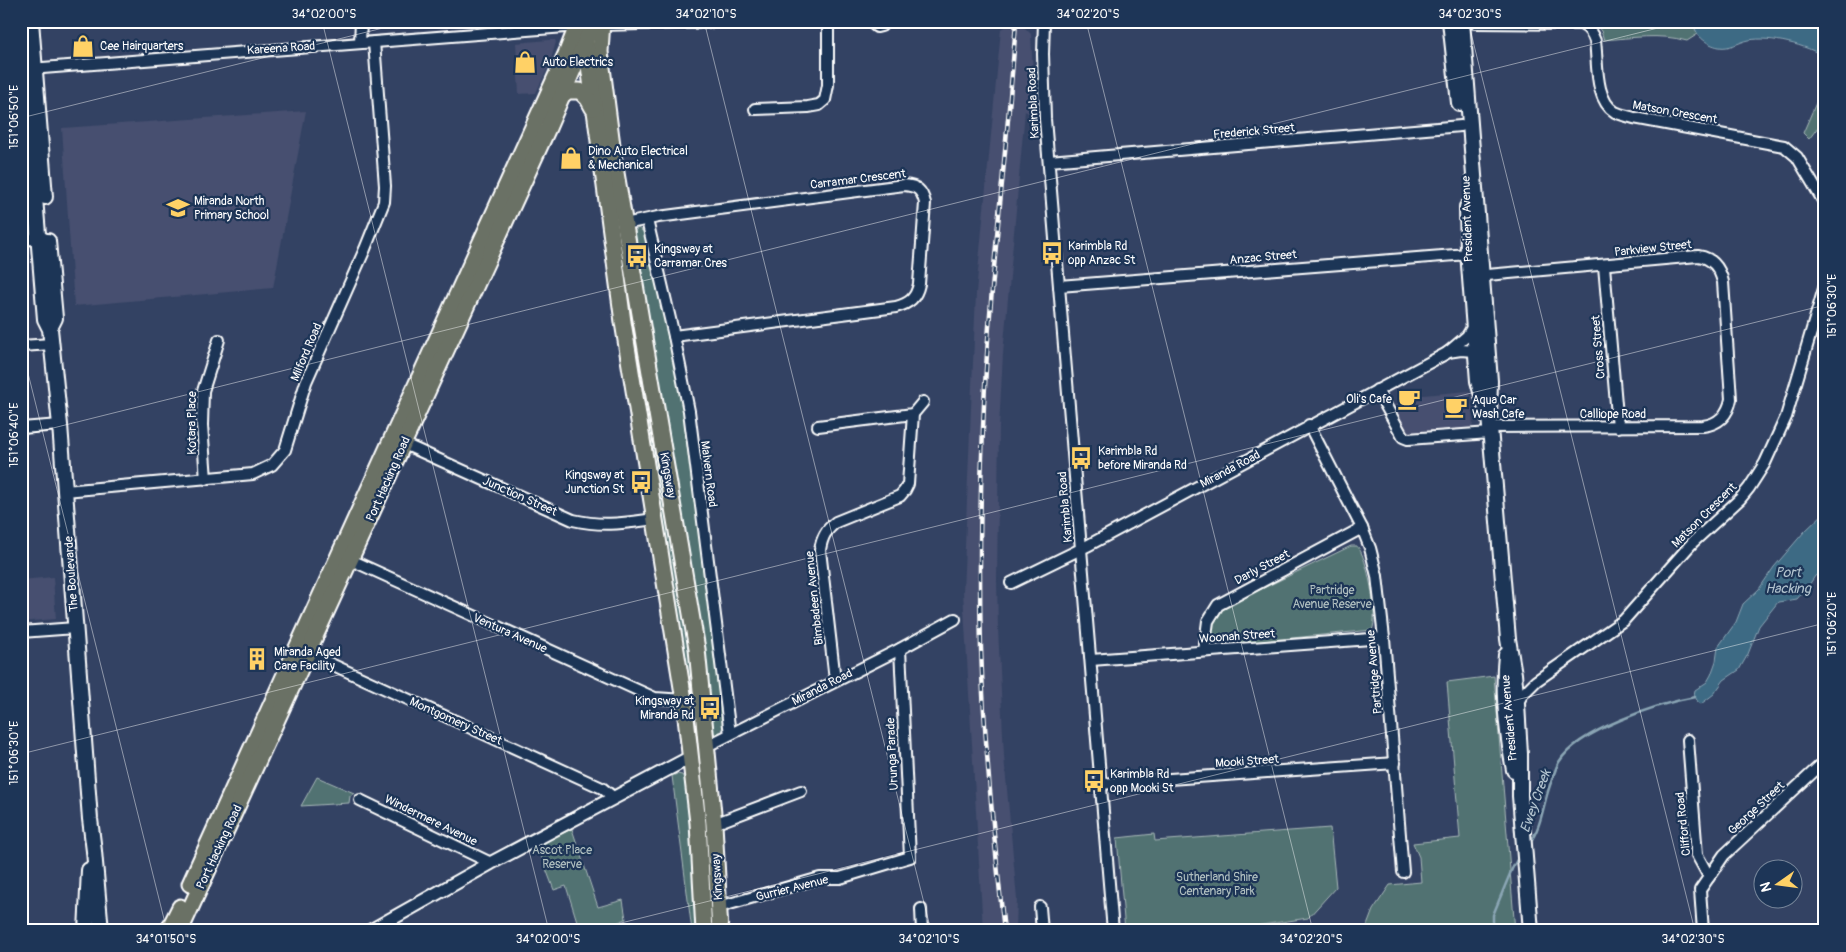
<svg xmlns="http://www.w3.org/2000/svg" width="1846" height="952" viewBox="0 0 1846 952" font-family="Pangolin,sans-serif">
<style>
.built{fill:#464f6f}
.green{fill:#517272;stroke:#a8b8b8}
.water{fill:#3e6a84;stroke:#8ba6b5}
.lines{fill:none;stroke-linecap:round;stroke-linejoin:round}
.stream{stroke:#8ba6b5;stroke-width:2.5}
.minor-casing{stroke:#fff;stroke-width:14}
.tertiary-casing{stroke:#fff;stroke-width:16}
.secondary-casing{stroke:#fff;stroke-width:18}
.primary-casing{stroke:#fff;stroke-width:19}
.minor{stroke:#1d3557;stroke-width:10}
.tertiary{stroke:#1d3557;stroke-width:12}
.secondary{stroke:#1d3557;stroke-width:14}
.primary{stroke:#6b7165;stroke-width:15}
.rail-casing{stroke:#fff;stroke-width:4.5}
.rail{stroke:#1d3557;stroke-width:2.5;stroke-dasharray:8;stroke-linecap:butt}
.ticks{fill:none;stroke:#fff;stroke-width:1;stroke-opacity:0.45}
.labels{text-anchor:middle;stroke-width:4.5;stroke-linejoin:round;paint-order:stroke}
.poi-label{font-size:12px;fill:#fff;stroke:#1d3557;text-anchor:start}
.street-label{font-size:12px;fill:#fff;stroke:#1d3557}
.park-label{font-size:12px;fill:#b1c0c0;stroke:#1d3557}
.water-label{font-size:14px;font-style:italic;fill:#b2c3ce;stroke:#1d3557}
.neatline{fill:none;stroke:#fff;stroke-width:2}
.ticks-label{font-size:12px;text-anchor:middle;fill:#fff}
</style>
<rect width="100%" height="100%" fill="#334263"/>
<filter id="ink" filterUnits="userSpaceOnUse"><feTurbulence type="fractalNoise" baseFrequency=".02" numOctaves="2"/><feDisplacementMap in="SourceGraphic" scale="10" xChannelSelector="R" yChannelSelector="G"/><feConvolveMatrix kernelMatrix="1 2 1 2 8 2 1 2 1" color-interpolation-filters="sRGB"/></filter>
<g filter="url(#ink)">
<g class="built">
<path d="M1006 21H1018V26L1025 28 1031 34 1035 117 1025 111 1003 354 999 428 997 580 998 627 1004 756 1017 899 1016 931H983L963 592 976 293 1001 29 1005 27Z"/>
<path d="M548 40H555L556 42 550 63 536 93 519 94 516 43Z"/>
<path d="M306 111 273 288 74 306 62 128Z"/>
<path d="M1468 391 1470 393 1473 425 1470 430 1410 435 1406 431 1393 406 1412 396Z"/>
<path d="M53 577 56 619 21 622V580Z"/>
</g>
<g class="green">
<path d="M1595 21H1694V27L1698 34 1687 41C1660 33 1631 38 1604 40L1601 31 1594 23Z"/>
<path d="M1825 82V118L1809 139 1803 133Z"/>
<path d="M638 228 650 236 674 336 728 720 719 733 715 734 712 731 693 676 680 678 623 291 636 289 632 233Z"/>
<path d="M1351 546H1357C1367 555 1379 618 1372 630L1222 645C1201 642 1213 616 1224 607Z"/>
<path d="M1494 676 1515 931H1365L1373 910 1390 885 1421 882 1419 857 1413 843 1460 838 1447 682Z"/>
<path d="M677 774 682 775 686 782 698 931H692L672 776Z"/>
<path d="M317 777 354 793 350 796 349 803 301 806Z"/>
<path d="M1330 828 1336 887 1308 918 1222 931H1125L1117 838 1154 834 1155 841Z"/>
<path d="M572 829 598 907 623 900 626 919 597 931H580L566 886 554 890 537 845Z"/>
</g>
<g class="water">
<path d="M1695 21H1825V57C1807 45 1770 36 1749 40 1739 42 1730 49 1719 47 1707 45 1692 34 1695 21Z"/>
<path d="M1825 512V569L1815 576 1809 585 1797 599 1778 602 1759 626 1748 654 1739 670 1724 680 1714 694 1701 704 1698 702 1694 695 1695 690 1707 682 1711 675 1716 661 1718 647 1736 622 1743 604 1759 589 1774 567 1804 532Z"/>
</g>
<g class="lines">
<g class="stream">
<path d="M1529 844C1543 825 1543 801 1552 780 1554 774 1556 767 1559 762 1578 730 1660 703 1695 697"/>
<path d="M1493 931V915L1512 869 1519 856"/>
</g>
<defs>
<g id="minor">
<path d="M1044 21 1043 54 1045 119 1113 931"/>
<path d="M1465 21 1476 23 1581 24C1589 28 1592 33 1595 41 1598 61 1594 99 1615 112 1621 115 1628 116 1634 118L1784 146 1797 157 1825 204"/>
<path d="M360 43 361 21"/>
<path d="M30 69 578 26"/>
<path d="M755 109 808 107 819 105 825 100 828 85V21"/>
<path d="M1049 161 1461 126"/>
<path d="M647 220 674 336 689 411 730 734"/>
<path d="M625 224 658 217 904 185C917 186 922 190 925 203L919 284C916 298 910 303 896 307L674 336"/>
<path d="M21 240 44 238"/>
<path d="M1604 266 1618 427"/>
<path d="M1476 276 1698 256C1713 258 1720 269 1723 282L1731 399C1728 415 1719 424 1703 426L1490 427"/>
<path d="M1059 286 1468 254"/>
<path d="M21 346 52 344"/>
<path d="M1448 352 1461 350 1475 351 1480 349"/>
<path d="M1377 390 1403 437 1408 439 1490 433"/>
<path d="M1309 425 1362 528 1370 548 1377 576 1384 638 1403 872"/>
<path d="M818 426 913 414 923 402"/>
<path d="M21 428 60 425"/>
<path d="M404 444 573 520C604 527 624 523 655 519"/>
<path d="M206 479 202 425 203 391 219 340"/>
<path d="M65 491 253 474 272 465 285 450 306 382 365 249 384 202 385 186 374 42"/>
<path d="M351 560 655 698 684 700"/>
<path d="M1011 583 1087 546 1447 353 1467 336 1473 326"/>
<path d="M21 632 75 628"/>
<path d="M1204 651 1208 621 1218 605 1362 528"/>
<path d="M307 653 602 788 613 797"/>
<path d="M1091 660 1384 638"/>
<path d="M835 680 820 550C822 537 826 530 836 522L900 496 905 490 908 484 913 414"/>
<path d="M1517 704 1522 695 1536 681 1624 620 1693 542 1740 499 1749 488 1765 463 1786 417 1825 285"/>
<path d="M1688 740 1697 855 1709 877 1700 890 1703 931"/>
<path d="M707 746 900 649 955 619"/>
<path d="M1100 784 1395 763"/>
<path d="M360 800 491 863"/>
<path d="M714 824 801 791"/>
<path d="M1709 877 1724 855 1825 761"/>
<path d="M719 907 820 878H840L910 857 900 649"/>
<path d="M1040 907 1042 931"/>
<path d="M921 909 922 931"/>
</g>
<g id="tertiary">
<path d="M871 21 877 26 881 25 884 21"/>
<path d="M601 24 720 21"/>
<path d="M370 931 491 863 691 757"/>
</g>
<g id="secondary">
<path d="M31 21 45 197"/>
<path d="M1450 21 1459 103"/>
<path d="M1462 21 1490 381 1489 416 1508 639 1514 674 1517 704 1520 754V796L1531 931"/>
<path d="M21 28 45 319 50 329 60 425 90 819 94 851 101 931"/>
<path d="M1467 207 1468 252 1478 381 1485 406"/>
<path d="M48 241 55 318 52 324"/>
<path d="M1506 655C1502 692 1507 733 1514 770"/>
<path d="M86 931 89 870"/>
</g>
<g id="primary">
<path d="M602 21 600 52 614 161 697 649 714 824 720 931"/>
<path d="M586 43 623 322 684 700 698 823 704 931"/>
<path d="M560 97 568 91H580L588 99 593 108"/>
<path d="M190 884 567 52 579 21"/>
<path d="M168 931 180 907"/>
<path d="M180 931 548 128 594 21"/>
</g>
</defs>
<use href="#minor" class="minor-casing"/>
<use href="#tertiary" class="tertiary-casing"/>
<use href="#secondary" class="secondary-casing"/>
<use href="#primary" class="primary-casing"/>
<use href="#minor" class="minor"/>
<use href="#tertiary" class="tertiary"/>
<use href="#secondary" class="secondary"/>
<use href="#primary" class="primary"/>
<defs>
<path id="rail" d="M1004 931C994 837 984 742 981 648 979 574 980 501 983 428 988 292 1007 157 1016 21"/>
</defs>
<use href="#rail" class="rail-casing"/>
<use href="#rail" class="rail"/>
</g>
</g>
<path class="ticks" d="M322 21 549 931M704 21 931 931M1086 21 1313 931M1468 21 1695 931M21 118 411 21M21 345 167 931M21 436 1686 21M21 754 1825 305M589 931 1825 623"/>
<defs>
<symbol id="shop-bare" viewBox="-9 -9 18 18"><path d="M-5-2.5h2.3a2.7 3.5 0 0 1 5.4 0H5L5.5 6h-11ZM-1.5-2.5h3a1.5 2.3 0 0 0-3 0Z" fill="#ffd166" stroke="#1d3557" stroke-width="2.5" paint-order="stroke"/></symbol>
<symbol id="school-bare" viewBox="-9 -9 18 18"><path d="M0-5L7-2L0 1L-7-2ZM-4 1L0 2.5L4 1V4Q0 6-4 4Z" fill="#ffd166" stroke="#1d3557" stroke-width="2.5" paint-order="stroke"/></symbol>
<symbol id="bus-bare" viewBox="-9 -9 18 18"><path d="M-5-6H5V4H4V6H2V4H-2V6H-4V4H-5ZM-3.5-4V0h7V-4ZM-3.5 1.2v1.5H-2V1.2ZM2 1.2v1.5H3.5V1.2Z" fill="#ffd166" stroke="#1d3557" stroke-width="2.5" paint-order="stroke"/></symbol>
<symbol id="cafe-bare" viewBox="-9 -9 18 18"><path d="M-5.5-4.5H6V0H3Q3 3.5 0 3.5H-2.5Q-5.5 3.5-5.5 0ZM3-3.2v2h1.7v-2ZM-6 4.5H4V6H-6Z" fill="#ffd166" stroke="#1d3557" stroke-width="2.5" paint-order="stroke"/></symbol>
<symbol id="building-bare" viewBox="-9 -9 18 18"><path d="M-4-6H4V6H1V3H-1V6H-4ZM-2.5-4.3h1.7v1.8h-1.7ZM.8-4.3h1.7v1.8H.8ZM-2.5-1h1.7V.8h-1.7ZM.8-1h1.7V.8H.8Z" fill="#ffd166" stroke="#1d3557" stroke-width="2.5" paint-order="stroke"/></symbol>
</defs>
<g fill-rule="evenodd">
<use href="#shop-bare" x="67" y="30" width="32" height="32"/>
<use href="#shop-bare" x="509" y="46" width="32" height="32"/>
<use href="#shop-bare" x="555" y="142" width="32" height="32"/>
<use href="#school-bare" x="162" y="192" width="32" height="32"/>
<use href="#bus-bare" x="1036" y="237" width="32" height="32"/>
<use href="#bus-bare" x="621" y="240" width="32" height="32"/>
<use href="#cafe-bare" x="1393" y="383" width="32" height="32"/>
<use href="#cafe-bare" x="1440" y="391" width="32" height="32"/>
<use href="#bus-bare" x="1065" y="442" width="32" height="32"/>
<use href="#bus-bare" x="625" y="466" width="32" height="32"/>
<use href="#building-bare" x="241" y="643" width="32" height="32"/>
<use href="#bus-bare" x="694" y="692" width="32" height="32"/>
<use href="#bus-bare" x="1078" y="765" width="32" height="32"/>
</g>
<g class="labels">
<g class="poi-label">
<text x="100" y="50">Cee Hairquarters</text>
<text x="542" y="66">Auto Electrics</text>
<text x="588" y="155">Dino Auto Electrical<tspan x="588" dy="14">&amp; Mechanical</tspan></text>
<text x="194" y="205">Miranda North<tspan x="194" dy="14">Primary School</tspan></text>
<text x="1068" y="250">Karimbla Rd<tspan x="1068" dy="14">opp Anzac St</tspan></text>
<text x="654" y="253">Kingsway at<tspan x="654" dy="14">Carramar Cres</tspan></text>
<text x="1392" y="403" text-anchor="end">Oli's Cafe</text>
<text x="1472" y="404">Aqua Car<tspan x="1472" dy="14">Wash Cafe</tspan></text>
<text x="1098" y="455">Karimbla Rd<tspan x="1098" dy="14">before Miranda Rd</tspan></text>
<text x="624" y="479" text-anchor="end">Kingsway at<tspan x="624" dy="14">Junction St</tspan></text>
<text x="274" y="656">Miranda Aged<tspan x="274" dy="14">Care Facility</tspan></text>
<text x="694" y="705" text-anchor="end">Kingsway at<tspan x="694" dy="14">Miranda Rd</tspan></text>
<text x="1110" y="778">Karimbla Rd<tspan x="1110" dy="14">opp Mooki St</tspan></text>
</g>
<g class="street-label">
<text transform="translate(281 48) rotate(-4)" y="4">Kareena Road</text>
<text transform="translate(1033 103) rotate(-93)" y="4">Karimbla Road</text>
<text transform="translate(1675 112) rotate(10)" y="4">Matson Crescent</text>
<text transform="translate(1254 131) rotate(-5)" y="4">Frederick Street</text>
<text transform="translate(858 179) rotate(-7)" y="4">Carramar Crescent</text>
<text transform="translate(1467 219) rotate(-92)" y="4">President Avenue</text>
<text transform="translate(1653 248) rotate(-6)" y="4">Parkview Street</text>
<text transform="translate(1263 257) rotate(-5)" y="4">Anzac Street</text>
<text transform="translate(1598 347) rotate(-95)" y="4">Cross Street</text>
<text transform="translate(306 352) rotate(-67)" y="4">Milford Road</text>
<text x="1613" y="418">Calliope Road</text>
<text transform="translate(192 423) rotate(-90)" y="4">Kotara Place</text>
<text transform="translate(1230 469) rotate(-28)" y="4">Miranda Road</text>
<text transform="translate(709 474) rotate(83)" y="4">Malvern Road</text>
<text transform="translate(668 475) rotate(80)" y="4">Kingsway</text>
<text transform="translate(388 479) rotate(-66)" y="4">Port Hacking Road</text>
<text transform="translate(520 496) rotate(24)" y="4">Junction Street</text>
<text transform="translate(1065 507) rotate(-95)" y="4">Karimbla Road</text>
<text transform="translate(1704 515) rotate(-45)" y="4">Matson Crescent</text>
<text transform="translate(1262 567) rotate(-28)" y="4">Darly Street</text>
<text transform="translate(71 574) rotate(-94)" y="4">The Boulevarde</text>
<text transform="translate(814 598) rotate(-96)" y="4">Bimbadeen Avenue</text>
<text transform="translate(510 633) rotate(24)" y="4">Ventura Avenue</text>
<text transform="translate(1237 636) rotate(-4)" y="4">Woonah Street</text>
<text transform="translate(1374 672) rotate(-95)" y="4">Partridge Avenue</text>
<text transform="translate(822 687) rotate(-27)" y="4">Miranda Road</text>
<text transform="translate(1509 718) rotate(-95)" y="4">President Avenue</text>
<text transform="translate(456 721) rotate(24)" y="4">Montgomery Street</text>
<text transform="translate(892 754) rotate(-93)" y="4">Urunga Parade</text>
<text transform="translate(1247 761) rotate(-4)" y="4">Mooki Street</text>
<text transform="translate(1756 808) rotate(-43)" y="4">George Street</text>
<text transform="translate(431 820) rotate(26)" y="4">Windermere Avenue</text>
<text transform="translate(1683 824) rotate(-96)" y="4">Clifford Road</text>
<text transform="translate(219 847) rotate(-65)" y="4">Port Hacking Road</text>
<text transform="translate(717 877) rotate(-93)" y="4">Kingsway</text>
<text transform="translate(792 888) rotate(-14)" y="4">Gurrier Avenue</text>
</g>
<g class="park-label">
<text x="1332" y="594">Partridge<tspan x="1332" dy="14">Avenue Reserve</tspan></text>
<text x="562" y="854">Ascot Place<tspan x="562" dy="14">Reserve</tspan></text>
<text x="1217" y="881">Sutherland Shire<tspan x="1217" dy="14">Centenary Park</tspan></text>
</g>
<g class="water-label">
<text x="1788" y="577">Port<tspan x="1788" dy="16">Hacking</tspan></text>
<text transform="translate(1535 801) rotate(-70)" y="5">Ewey Creek</text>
</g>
</g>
<rect width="1846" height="952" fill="none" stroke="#1d3557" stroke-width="55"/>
<g transform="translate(1778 884) rotate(256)"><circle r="24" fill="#1d3557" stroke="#77869a"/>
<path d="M0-4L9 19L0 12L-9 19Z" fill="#ffd166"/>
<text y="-8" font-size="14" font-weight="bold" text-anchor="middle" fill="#ffffff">N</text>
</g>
<rect x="28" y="28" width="1790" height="896" class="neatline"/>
<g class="ticks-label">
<text x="324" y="18">34°02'00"S</text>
<text x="706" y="18">34°02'10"S</text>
<text x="1088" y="18">34°02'20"S</text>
<text x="1470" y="18">34°02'30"S</text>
<text transform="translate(14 117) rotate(-90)" y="4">151°06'50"E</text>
<text transform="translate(1832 306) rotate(-90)" y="4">151°06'30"E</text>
<text transform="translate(14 435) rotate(-90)" y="4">151°06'40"E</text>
<text transform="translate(1832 624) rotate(-90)" y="4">151°06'20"E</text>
<text transform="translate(14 753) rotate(-90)" y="4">151°06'30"E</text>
<text x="166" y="943">34°01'50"S</text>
<text x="548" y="943">34°02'00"S</text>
<text x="929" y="943">34°02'10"S</text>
<text x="1311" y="943">34°02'20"S</text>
<text x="1693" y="943">34°02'30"S</text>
</g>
</svg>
